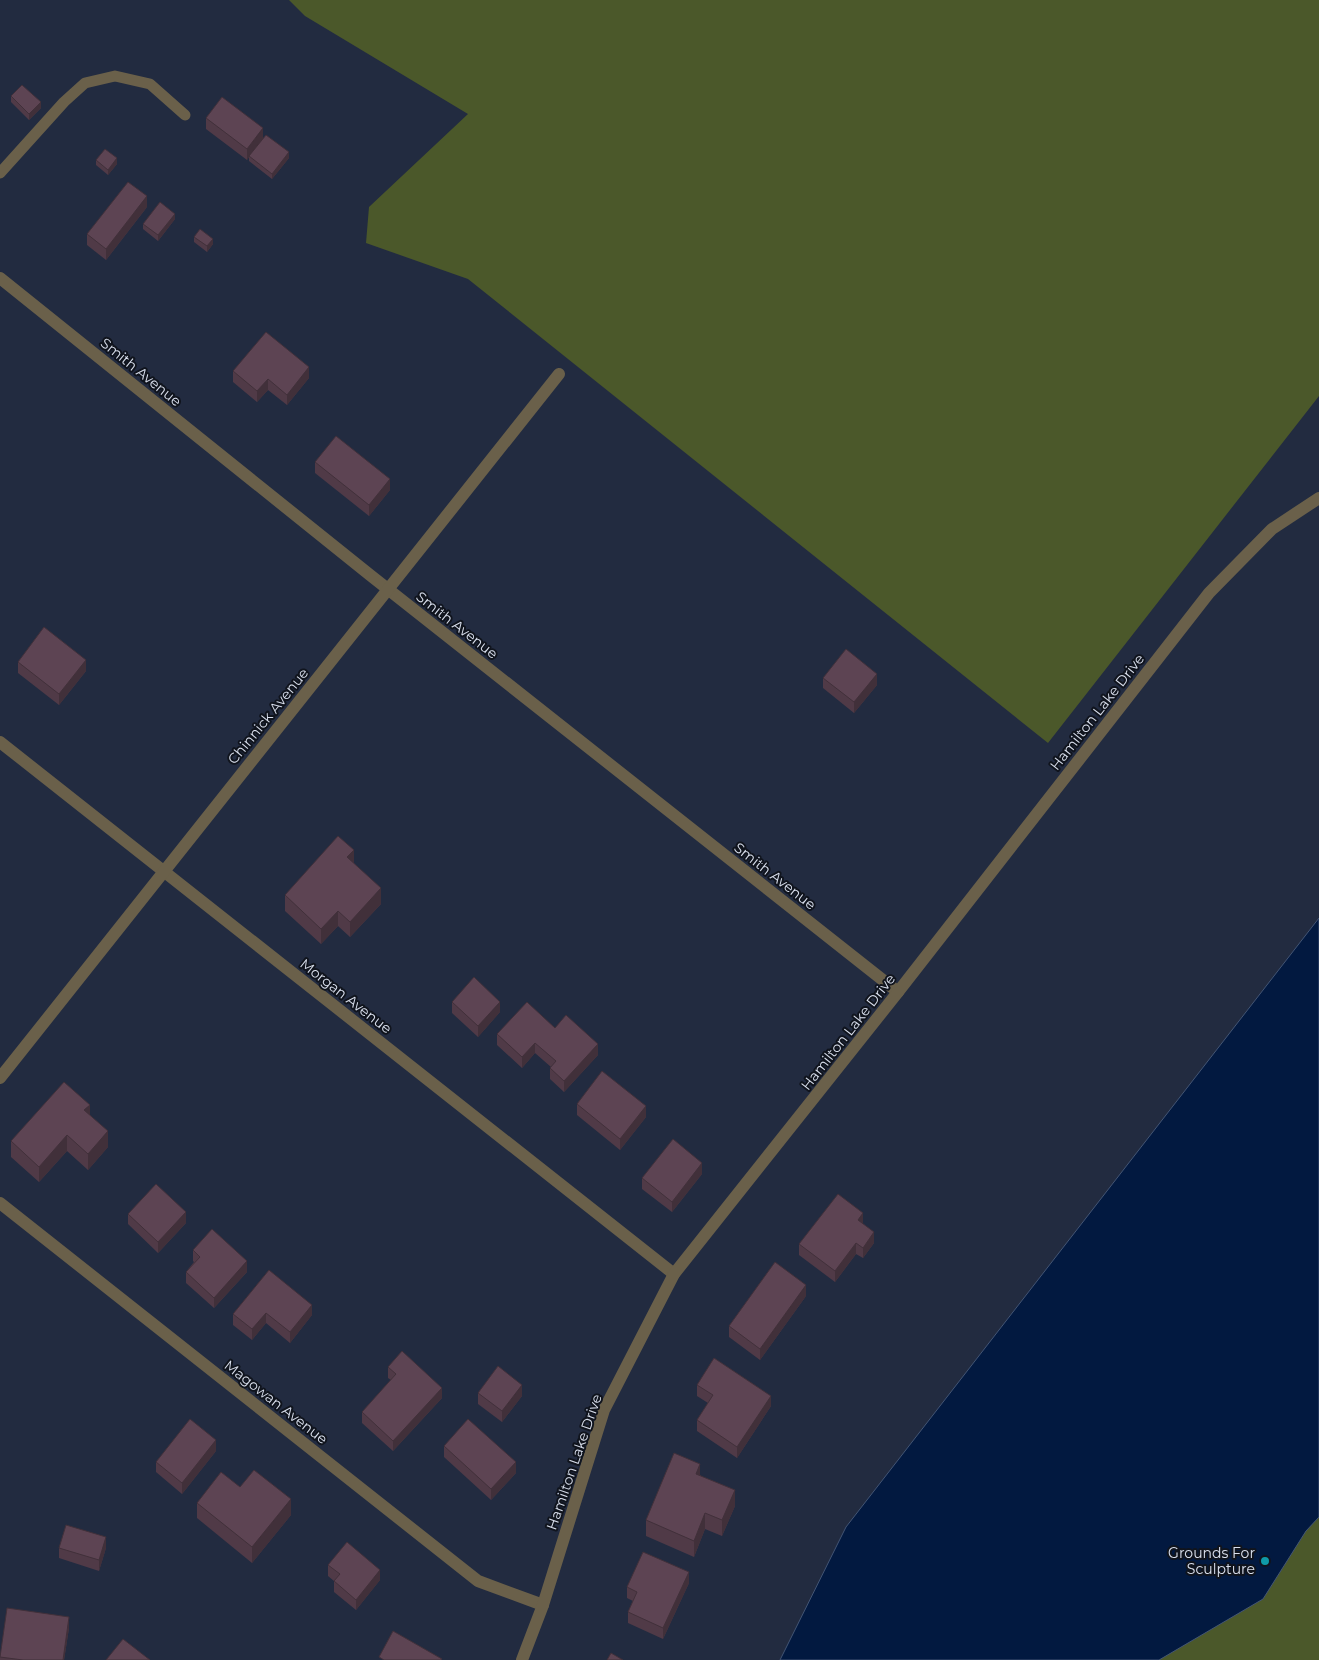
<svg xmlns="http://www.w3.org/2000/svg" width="1319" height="1660" viewBox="0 0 1319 1660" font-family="Montserrat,sans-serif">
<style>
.green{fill:#4b582a}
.water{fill:#021940;stroke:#435574}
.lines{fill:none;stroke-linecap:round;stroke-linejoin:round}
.lane{stroke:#6a604a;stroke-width:11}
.street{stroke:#6a604a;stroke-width:12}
.wall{fill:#503a47}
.shaded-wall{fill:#41303a}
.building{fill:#5d4453;stroke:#41303a}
.culture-dot{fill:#0f9aa8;stroke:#10141d;stroke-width:2}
.labels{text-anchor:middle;stroke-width:4;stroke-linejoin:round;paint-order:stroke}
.street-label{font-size:14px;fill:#dae0ee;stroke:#10141d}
.poi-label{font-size:14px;fill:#dae0ee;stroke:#10141d;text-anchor:end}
</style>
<rect width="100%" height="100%" fill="#222b40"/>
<g class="green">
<path d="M289 0H1319V396L1048 743 468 279 366 243 369 207 468 114 305 16Z"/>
<path d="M1319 1467V1660H1101Z"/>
</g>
<path class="water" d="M1319 918V1517L1306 1531 1263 1599 1159 1660H780L846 1527Z"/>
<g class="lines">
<path class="lane" d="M0 173 64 102 85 83 115 76 150 84 185 115"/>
<g class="street">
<path d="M0 278 370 575 898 992"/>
<path d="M0 742 674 1274"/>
<path d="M0 1078 559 374"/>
<path d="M0 1203 478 1581 543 1605"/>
<path d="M522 1660 543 1605 604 1410 674 1274 898 992 1209 593 1272 529 1319 498"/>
</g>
</g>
<g class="wall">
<path d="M11 96 41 108 29 120 11 102Z"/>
<path d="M206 118 263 139 289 158 272 179 249 161V157L247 160 206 129Z"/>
<path d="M96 160 117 164 108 175 96 165Z"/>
<path d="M147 207 106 260 87 245V234Z"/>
<path d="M175 219 158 241 143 229V224Z"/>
<path d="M194 237 213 244 207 252 194 242Z"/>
<path d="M233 371 309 378 287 405 268 390 257 402 233 382Z"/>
<path d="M315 462 390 490 369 516 315 473Z"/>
<path d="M18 662 86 671 59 705 18 673Z"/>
<path d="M823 678 877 685 854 713 823 688Z"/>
<path d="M354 864 381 904 350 937 338 926 321 944 285 911V895Z"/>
<path d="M452 1002 500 1012 478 1037 452 1013Z"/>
<path d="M555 1028 598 1055 564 1092 550 1079V1068L551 1067 535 1053 522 1068 497 1045V1034Z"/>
<path d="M577 1104 646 1117 620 1150 577 1115Z"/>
<path d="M90 1115 108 1147 88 1170 67 1151 39 1182 11 1157V1141Z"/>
<path d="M702 1174 672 1212 642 1189V1178Z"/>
<path d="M128 1214 186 1223 158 1253 128 1224Z"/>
<path d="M863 1224 874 1243 863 1258 856 1254 835 1282 799 1255V1244Z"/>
<path d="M193 1250 247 1272 214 1308 186 1283V1272L194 1262 193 1261Z"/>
<path d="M269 1270 312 1315 290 1343 266 1323 252 1340 233 1325V1314Z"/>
<path d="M806 1296 760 1360 729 1337V1326Z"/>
<path d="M388 1367 442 1398 393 1451 362 1423V1412L391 1380 388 1378Z"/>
<path d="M697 1385 771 1406 737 1458 697 1431V1420L708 1403 697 1396Z"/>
<path d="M478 1393 522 1396 502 1422 478 1404Z"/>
<path d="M444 1446 516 1473 491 1500 444 1457Z"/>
<path d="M216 1451 182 1494 156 1472V1462Z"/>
<path d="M700 1475 735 1506 722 1536 705 1529 694 1557 646 1536V1520Z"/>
<path d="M240 1487 291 1515 252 1563 197 1518V1503Z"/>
<path d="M59 1548H106L99 1571 59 1558Z"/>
<path d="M328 1565 380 1580 356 1610 334 1592V1581L328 1576Z"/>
<path d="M689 1583 663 1639 628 1623V1612L633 1601 627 1598V1587Z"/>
<path d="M69 1628 64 1660H0V1657Z"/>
</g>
<g class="shaded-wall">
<path d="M41 102V108L29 120V114Z"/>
<path d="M263 128V139L247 160V149Z"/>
<path d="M289 152V158L272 179V174Z"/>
<path d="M117 158V164L108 175V170Z"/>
<path d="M147 196V207L106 260V249Z"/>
<path d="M175 214V219L158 241V235Z"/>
<path d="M213 239V244L207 252V246Z"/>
<path d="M309 367V378L287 405V395Z"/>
<path d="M268 379V390L257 402V391Z"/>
<path d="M390 479V490L369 516V505Z"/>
<path d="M86 660V671L59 705V694Z"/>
<path d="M877 674V685L854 713V702Z"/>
<path d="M354 850V866L347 857Z"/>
<path d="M381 888V904L350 937V922Z"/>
<path d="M338 911V926L321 944V929Z"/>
<path d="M500 1002V1012L478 1037V1026Z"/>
<path d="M535 1043V1053L522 1068V1057Z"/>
<path d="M598 1044V1055L564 1092V1081Z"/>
<path d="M90 1105V1120L84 1110Z"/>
<path d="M646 1106V1117L620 1150V1139Z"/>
<path d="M108 1131V1147L88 1170V1154Z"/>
<path d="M67 1135V1151L39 1182V1167Z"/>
<path d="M702 1163V1174L672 1212V1202Z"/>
<path d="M186 1212V1223L158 1253V1242Z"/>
<path d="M863 1213V1224L858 1220Z"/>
<path d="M874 1232V1243L863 1258V1248Z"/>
<path d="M856 1243V1254L835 1282V1271Z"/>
<path d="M247 1261V1272L214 1308V1298Z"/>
<path d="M806 1285V1296L760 1360V1349Z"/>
<path d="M312 1305V1315L290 1343V1332Z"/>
<path d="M266 1313V1323L252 1340V1329Z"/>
<path d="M522 1385V1396L502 1422V1411Z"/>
<path d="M442 1388V1398L393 1451V1441Z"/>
<path d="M771 1396V1406L737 1458V1447Z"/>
<path d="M216 1440V1451L182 1494V1483Z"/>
<path d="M516 1462V1473L491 1500V1489Z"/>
<path d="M700 1464V1480L696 1474Z"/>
<path d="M735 1490V1506L722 1536V1520Z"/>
<path d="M291 1499V1515L252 1563V1547Z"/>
<path d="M705 1513V1529L694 1557V1541Z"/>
<path d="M106 1537V1548L99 1571V1560Z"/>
<path d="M380 1570V1580L356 1610V1600Z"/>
<path d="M689 1572V1583L663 1639V1628Z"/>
<path d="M69 1617V1628L64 1660H63Z"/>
</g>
<g class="building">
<path d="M22 85 41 102 29 114 11 96Z"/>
<path d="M222 97 263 128 247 149 206 118Z"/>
<path d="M266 135 289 152 272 174 249 156Z"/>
<path d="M105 149 117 158 108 170 96 160Z"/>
<path d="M128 182 147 196 106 249 87 234Z"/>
<path d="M160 202 175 214 158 235 143 224Z"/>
<path d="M200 229 213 239 207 246 194 237Z"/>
<path d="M266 332 309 367 287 395 268 379 257 391 233 371Z"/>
<path d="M336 436 390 479 369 505 315 462Z"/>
<path d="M44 627 86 660 59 694 18 662Z"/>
<path d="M846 649 877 674 854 702 823 678Z"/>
<path d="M338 836 354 850 347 857 381 888 350 922 338 911 321 929 285 895Z"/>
<path d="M474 977 500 1002 478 1026 452 1002Z"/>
<path d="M527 1002 555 1028 566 1015 598 1044 564 1081 550 1068 556 1061 535 1043 522 1057 497 1034Z"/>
<path d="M602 1071 646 1106 620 1139 577 1104Z"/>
<path d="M64 1082 90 1105 84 1110 108 1131 88 1154 67 1135 39 1167 11 1141Z"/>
<path d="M673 1139 702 1163 672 1202 642 1178Z"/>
<path d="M156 1184 186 1212 158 1242 128 1214Z"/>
<path d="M838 1194 863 1213 858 1220 874 1232 863 1248 856 1243 835 1271 799 1244Z"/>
<path d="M212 1229 247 1261 214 1298 186 1272 200 1257 193 1250Z"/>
<path d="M775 1262 806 1285 760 1349 729 1326Z"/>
<path d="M269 1270 312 1305 290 1332 266 1313 252 1329 233 1314Z"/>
<path d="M402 1351 442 1388 393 1441 362 1412 396 1374 388 1367Z"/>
<path d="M714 1358 771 1396 737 1447 697 1420 713 1395 697 1385Z"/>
<path d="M498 1366 522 1385 502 1411 478 1393Z"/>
<path d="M190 1419 216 1440 182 1483 156 1462Z"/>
<path d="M468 1419 516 1462 491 1489 444 1446Z"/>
<path d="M674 1453 700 1464 696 1474 735 1490 722 1520 705 1513 694 1541 646 1520Z"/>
<path d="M254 1470 291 1499 252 1547 197 1503 221 1472 240 1487Z"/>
<path d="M66 1525 106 1537 99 1560 59 1548Z"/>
<path d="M347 1542 380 1570 356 1600 334 1581 340 1574 328 1565Z"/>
<path d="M643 1552 689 1572 663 1628 628 1612 637 1592 627 1587Z"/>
<path d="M7 1608 69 1617 63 1660H23L0 1657Z"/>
<path d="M393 1631 442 1659 441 1660H384L379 1657Z"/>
<path d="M123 1639 150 1660H106Z"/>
<path d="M611 1653 623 1660H607Z"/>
</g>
<circle class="culture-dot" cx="1265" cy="1561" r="5"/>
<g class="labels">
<g class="street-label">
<text transform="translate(141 372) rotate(39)" y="5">Smith Avenue</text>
<text transform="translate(457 625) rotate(38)" y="5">Smith Avenue</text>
<text transform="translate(1097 712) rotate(-52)" y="5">Hamilton Lake Drive</text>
<text transform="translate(268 716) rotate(-51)" y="5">Chinnick Avenue</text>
<text transform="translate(775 876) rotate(38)" y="5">Smith Avenue</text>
<text transform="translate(346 996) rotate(38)" y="5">Morgan Avenue</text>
<text transform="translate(848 1032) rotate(-52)" y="5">Hamilton Lake Drive</text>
<text transform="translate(276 1402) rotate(38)" y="5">Magowan Avenue</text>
<text transform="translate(574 1462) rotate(-71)" y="5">Hamilton Lake Drive</text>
</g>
<g class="poi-label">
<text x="1255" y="1558">Grounds For<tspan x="1255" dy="16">Sculpture</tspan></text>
</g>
</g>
</svg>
